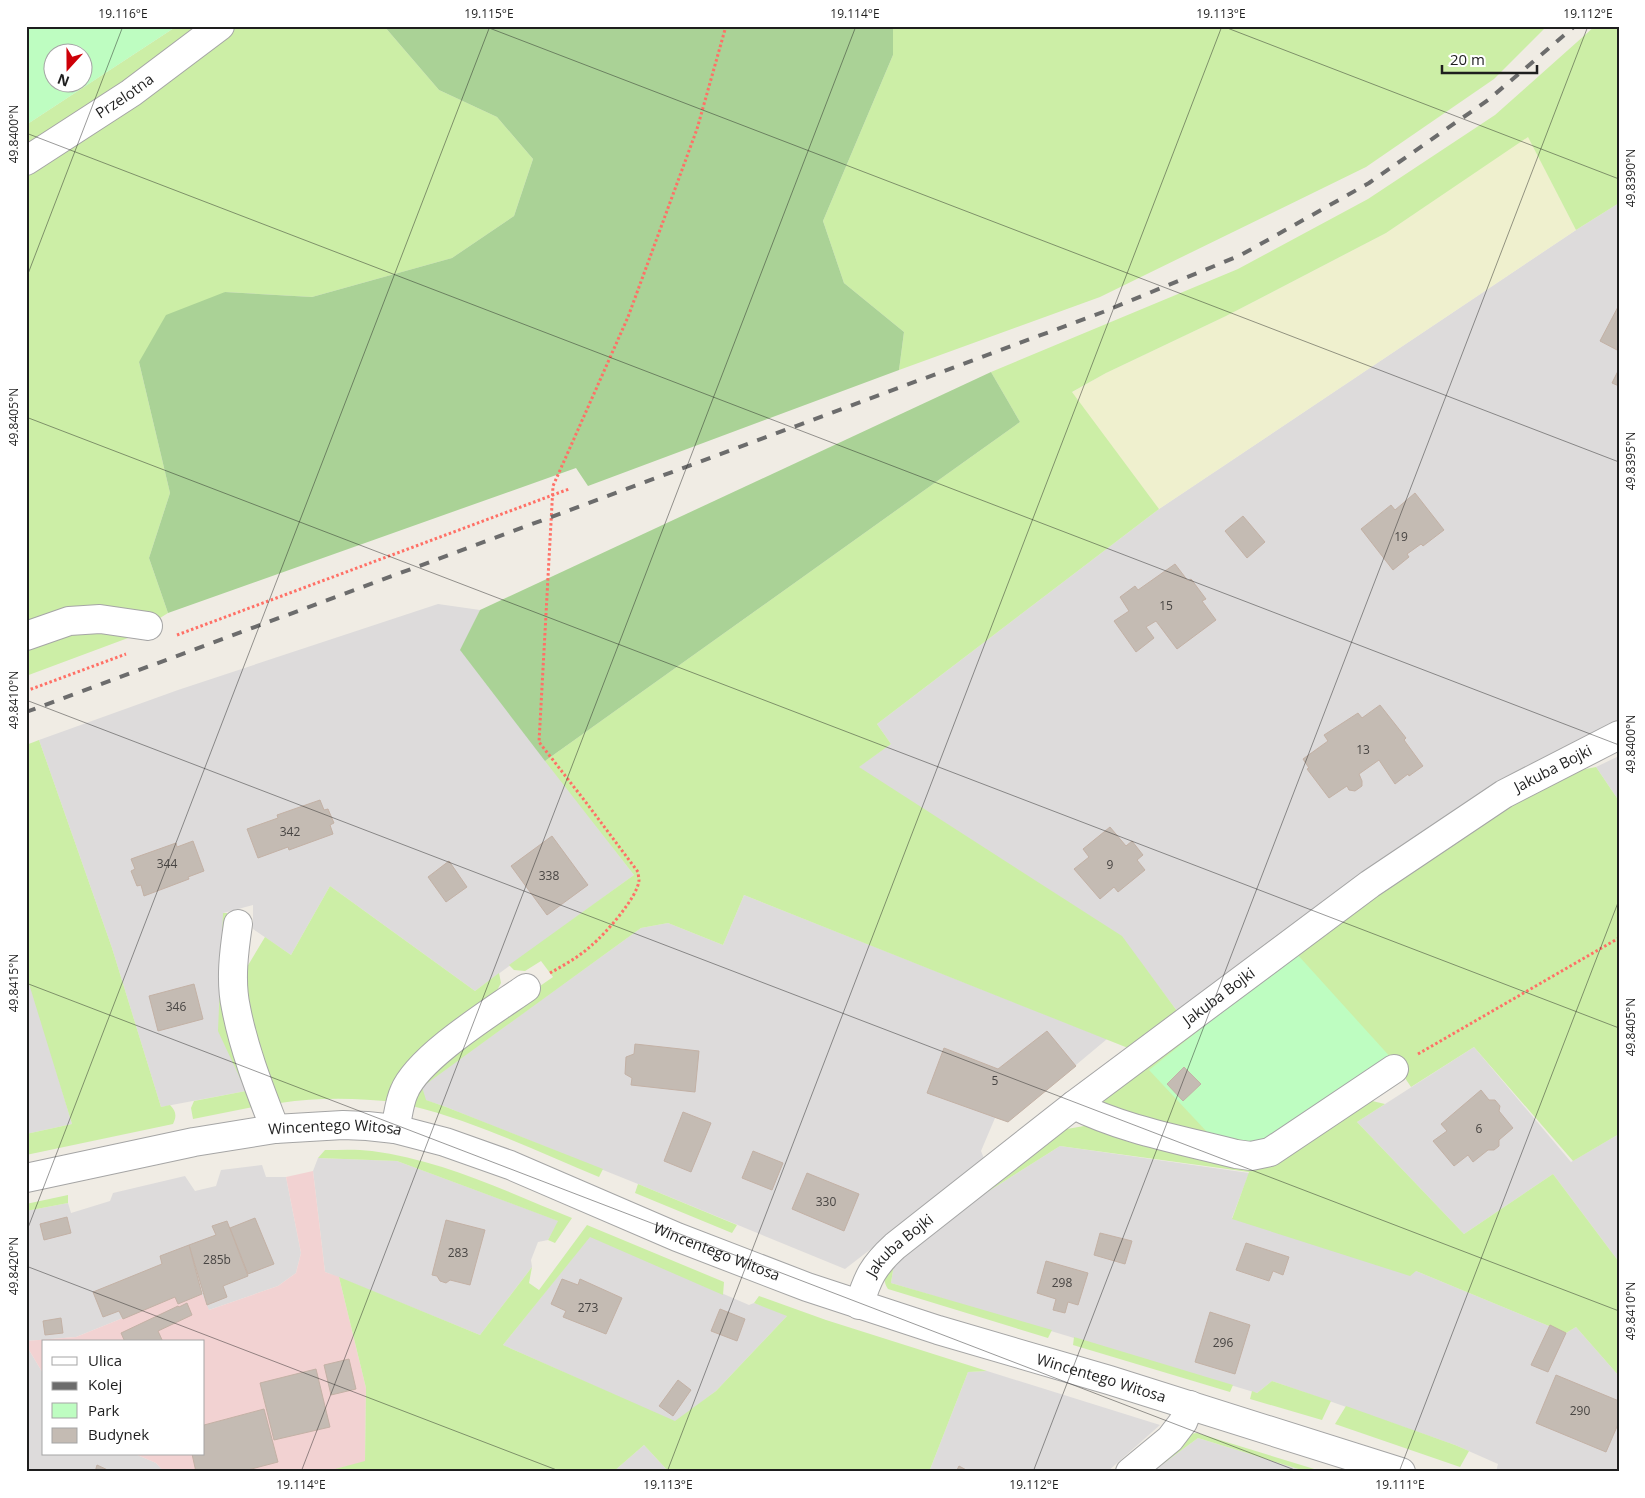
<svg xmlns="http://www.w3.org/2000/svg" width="1645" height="1498" viewBox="0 0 1645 1498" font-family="'Open Sans',sans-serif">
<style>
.residential{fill:#dddbdb}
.commercial{fill:#f2d2d2}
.farmland{fill:#eff0ce}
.grass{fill:#cceea6}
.forest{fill:#aad296}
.park{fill:#befdc1;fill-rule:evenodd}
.building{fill:#c4bbb3;stroke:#c3b1a5}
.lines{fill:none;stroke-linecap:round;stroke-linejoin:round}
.minor-casing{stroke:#a5a5a5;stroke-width:30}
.path{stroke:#ff7066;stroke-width:3;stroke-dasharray:2.5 2.5;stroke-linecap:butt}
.minor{stroke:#fff;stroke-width:28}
.rail{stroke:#6c6c6c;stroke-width:4;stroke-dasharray:10 10;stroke-linecap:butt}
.ticks{fill:none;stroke:#1e1e1e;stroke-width:1;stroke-opacity:0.45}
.labels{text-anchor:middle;stroke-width:4;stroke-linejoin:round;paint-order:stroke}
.number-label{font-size:12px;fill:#484543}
.street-label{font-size:15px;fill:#1e1e1e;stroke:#fff}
.neatline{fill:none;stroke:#1e1e1e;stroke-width:2}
.ticks-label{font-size:12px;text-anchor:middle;fill:#1e1e1e}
</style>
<rect width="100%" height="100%" fill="#f0ece4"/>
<g class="residential">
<path d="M1619 203V725L1177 1011 1121 936 858 767 891 744 877 724 1159 509 1576 230Z"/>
<path d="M438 604 480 610 461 650 634 875 475 991 330 886 291 955 253 929V905L223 913 246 1091 161 1107 112 948 39 740 178 690Z"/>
<path d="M1619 756V801L1596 767Z"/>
<path d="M744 895 1107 1039 1008 1122 995 1118 981 1151 985 1161 845 1269 638 1184 446 1107 425 1100 421 1087 641 928 668 923 723 945Z"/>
<path d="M27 973 72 1124 26 1134V974Z"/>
<path d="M1474 1047 1571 1162 1619 1134V1262L1553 1174 1464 1234 1357 1122Z"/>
<path d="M1060 1146 1249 1173 1232 1218 1416 1271 1566 1333 1576 1327 1619 1376V1472H1496L1498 1464 1455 1445 1272 1381 1257 1393 891 1283 894 1264 981 1196Z"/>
<path d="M318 1158 397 1161 559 1221 548 1240 538 1242 531 1260 532 1267 480 1335 325 1272 313 1171Z"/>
<path d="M262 1165 266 1177H286L301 1253 296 1273 278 1286 209 1310 178 1304 175 1297 76 1337 26 1341V1211L68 1203 71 1213 110 1201 113 1193 185 1176 195 1191 216 1186 221 1170Z"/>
<path d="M590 1236 749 1305 754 1303 788 1315 716 1391 675 1422 503 1345Z"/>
<path d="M26 1345 44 1375V1454H135L156 1463 164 1472H26Z"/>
<path d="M987 1371 1160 1425 1107 1472H929L968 1372Z"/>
<path d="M1198 1438 1308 1472H1152Z"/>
<path d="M644 1445 669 1472H613Z"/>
</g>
<path class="commercial" d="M313 1171 325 1272 339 1277 366 1388 365 1462 324 1472H164L156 1463 135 1454H204V1342H44V1375L26 1345V1341L76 1337 175 1297 178 1303 202 1294 209 1310 278 1286 296 1273 301 1253 286 1177Z"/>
<path class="farmland" d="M1528 136 1576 230 1159 509 1071 393 1106 373 1226 316 1386 233Z"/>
<g class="grass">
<path d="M177 26H204L26 149V125Z"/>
<path d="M236 26H384L439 90 497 117 533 159 514 216 452 258 312 297 225 292 139 362 170 493 149 558 168 613 128 638 26 676V170L137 98Z"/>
<path d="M893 26H1547L1494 79 1366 167 1100 297 899 370 904 332 844 283 823 221 893 55Z"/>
<path d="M1595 26H1619V203L1576 230 1528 137 1386 233 1226 316 1106 373 1072 392 1159 509 877 724 891 744 859 767 1122 936 1177 1011 1128 1048 744 895 723 945 668 923 641 928 422 1087 426 1100 446 1107 603 1169 599 1177C538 1152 477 1122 412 1106L416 1088 464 1039 553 977 541 961 525 971 514 970 509 965 634 875 545 761 1020 422 991 372 1238 269 1368 199 1495 115Z"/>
<path d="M39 740 112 948 161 1107 170 1105C176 1111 177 1116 173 1124L26 1155V1134L72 1124 26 974V745Z"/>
<path d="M1596 767 1619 801V1134L1573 1161 1474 1047 1411 1087 1393 1060 1257 1143 1245 1149 1095 1103 1399 874 1560 774Z"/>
<path d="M330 886 475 991 499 973 501 983 495 994 396 1102C357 1098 319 1097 280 1103L273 1099 243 984 247 967 265 937 291 955Z"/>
<path d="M223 913H227L228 992 253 1107 193 1119 191 1108 194 1101 246 1091 218 1031Z"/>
<path d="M1368 1100 1385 1104 1357 1122 1464 1234 1553 1174 1619 1262V1376L1576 1327 1566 1333 1416 1271 1410 1276 1232 1219 1249 1172 1060 1146 981 1196 894 1264 891 1283 1052 1330 1048 1338 888 1289C881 1278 886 1273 894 1264L1061 1130 1090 1125 1232 1160Z"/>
<path d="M325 1150C340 1150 356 1149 372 1151 442 1160 508 1192 572 1218L555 1243 548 1240 558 1221 397 1161 318 1158Z"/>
<path d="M638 1184 737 1225 732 1233 635 1193Z"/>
<path d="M68 1195V1203L26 1211V1204Z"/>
<path d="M587 1225 724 1282 723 1295 590 1237 503 1345 675 1421 716 1391 787 1316 754 1303 759 1296 826 1320 987 1371 968 1372 929 1472H669L644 1445 613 1472H324L365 1461 366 1388 339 1277 480 1335 532 1267 529 1283 539 1290Z"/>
<path d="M1074 1337 1233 1385 1230 1392 1073 1345Z"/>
<path d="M1272 1381 1331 1401 1322 1420 1250 1399 1252 1391 1257 1393Z"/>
<path d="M1346 1406 1455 1445 1469 1451 1460 1467 1335 1424Z"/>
<path d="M1197 1433 1324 1472H1308L1198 1438 1152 1472H1143L1189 1434Z"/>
</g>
<g class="forest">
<path d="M384 26H893V55L823 221 844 283 904 332 899 370 588 486 576 468 168 613 149 558 170 493 139 362 166 315 225 292 312 297 452 258 514 216 533 159 497 117 439 90Z"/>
<path d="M991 372 1020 422 545 761 460 650 480 610Z"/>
</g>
<g class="park">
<path d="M26 26H177L26 125ZM52 52H82V82H52Z"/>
<path d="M1296 953 1393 1060 1257 1143 1208 1133 1149 1070Z"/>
</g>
<g class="building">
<path d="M1619 305V351L1600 341Z"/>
<path d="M1619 369V386L1612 383Z"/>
<path d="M1415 493 1444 530 1423 546 1421 544 1407 554 1409 557 1393 570 1361 529 1391 505 1395 510Z"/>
<path d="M1243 516 1265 542 1247 558 1225 531Z"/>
<path d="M1175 564 1188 581 1191 579 1206 599 1202 601 1216 620 1177 649 1156 621 1146 627 1154 638 1136 652 1114 621 1129 611 1120 597 1135 586 1138 590Z"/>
<path d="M1380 705 1406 738 1404 740 1423 766 1409 776 1408 774 1395 784 1379 760 1359 774 1362 781V786L1355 791 1349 790 1347 786 1329 798 1307 769 1309 768 1303 759 1328 741 1324 735 1358 713 1362 718Z"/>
<path d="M320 800 324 810 328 809 334 823 330 825 333 834 289 850 288 847 258 858 247 829 278 818 277 815Z"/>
<path d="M1110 827 1126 846 1132 841 1143 855 1137 860 1145 870 1118 892 1114 887 1100 899 1074 869 1089 857 1083 849Z"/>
<path d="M552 836 588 885 547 915 511 866Z"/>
<path d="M193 841 204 871 188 877 189 879 144 896 141 885 137 886 131 871 135 869 131 859 176 843 177 847Z"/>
<path d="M449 861 467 887 446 902 428 877Z"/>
<path d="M194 984 203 1019 158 1031 149 996Z"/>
<path d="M1047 1031 1076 1066 1008 1122 927 1093 944 1048 998 1069Z"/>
<path d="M635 1044 699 1051 695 1092 631 1085 632 1078 625 1074 626 1057 634 1054Z"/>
<path d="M1184 1067 1201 1084 1183 1101 1167 1084Z"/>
<path d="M1481 1090 1489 1100H1495L1500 1106 1499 1111 1513 1128 1499 1140V1146L1494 1150H1488L1473 1162 1468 1155 1454 1166 1433 1141 1447 1131 1441 1124Z"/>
<path d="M683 1112 711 1123 691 1172 664 1161Z"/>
<path d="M753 1151 783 1163 772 1190 742 1178Z"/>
<path d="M807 1173 859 1194 844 1231 792 1209Z"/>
<path d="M67 1217 71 1233 44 1240 40 1224Z"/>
<path d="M255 1218 274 1264 248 1274 230 1228Z"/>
<path d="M446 1220 485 1230 470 1285 450 1280 446 1283 440 1281 437 1276 432 1275Z"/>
<path d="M227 1221 248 1276 223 1286 227 1297 207 1305 189 1245 216 1235 212 1226Z"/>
<path d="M1100 1233 1132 1241 1125 1264 1094 1255Z"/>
<path d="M1246 1243 1289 1257 1283 1275 1273 1271 1269 1281 1236 1270Z"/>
<path d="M189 1245 202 1294 178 1304 175 1297 123 1319 119 1311 103 1317 93 1292 162 1264 160 1256Z"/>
<path d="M1046 1261 1088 1273 1078 1305 1068 1302 1065 1313 1053 1310 1056 1299 1037 1293Z"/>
<path d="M562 1279 578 1285 580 1279 622 1298 606 1334 563 1317 566 1311 551 1304Z"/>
<path d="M187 1303 192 1315 158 1331 163 1342H125L121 1333 178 1306 179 1307Z"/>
<path d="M720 1309 745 1319 737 1341 711 1331Z"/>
<path d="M1210 1312 1250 1325 1235 1374 1195 1362Z"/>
<path d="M61 1318 63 1333 45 1335 43 1321Z"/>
<path d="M1550 1325 1566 1333 1548 1372 1531 1365Z"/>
<path d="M349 1359 356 1389 331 1395 324 1365Z"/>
<path d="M316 1369 330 1427 274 1440 260 1383Z"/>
<path d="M1556 1375 1619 1401V1422L1606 1452 1536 1423Z"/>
<path d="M678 1380 691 1390 673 1416 659 1406Z"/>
<path d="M264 1409 278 1462 240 1472H196L192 1454H204V1425Z"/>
<path d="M97 1465 112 1472H95Z"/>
<path d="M959 1466 970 1472H956Z"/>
</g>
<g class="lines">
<defs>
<g id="minor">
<path id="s1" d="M26 161 131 93 220 26"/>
<path d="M26 636 69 621 100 619 148 626"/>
<path d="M238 924C234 951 230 981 236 1008 244 1050 260 1090 275 1129"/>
<path d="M1074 1105C1124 1130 1182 1140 1236 1154L1251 1156 1270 1152 1394 1069"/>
<path d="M395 1129C398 1117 399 1103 404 1092 418 1057 493 1011 526 988"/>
<path id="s2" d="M26 1178 194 1142 275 1129 343 1125 367 1126 395 1129 445 1142 510 1165 677 1237 807 1287 938 1330 1109 1380 1401 1472"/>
<path id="s3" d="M859 1305C868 1277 873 1266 895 1246L1074 1105 1370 884 1504 794 1619 735"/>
<path d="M1130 1472 1170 1439 1183 1422 1190 1405"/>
</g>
</defs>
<use href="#minor" class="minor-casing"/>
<g class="path">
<path d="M177 635 569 489"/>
<path d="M26 691 126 654"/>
<path d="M550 973C564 965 579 957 592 945 605 934 638 897 639 880 639 879 638 873 638 872L588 805 539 742 553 486 628 317 697 129 726 26"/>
<path d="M1418 1054 1619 938"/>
</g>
<use href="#minor" class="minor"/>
<path class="rail" d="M26 712 1103 312 1241 255 1369 183 1488 100 1575 26"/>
</g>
<path class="ticks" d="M484 26 1619 462M1222 26 1619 179M26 133 1619 745M26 279 123 26M26 417 1619 1028M26 700 1619 1311M26 983 1300 1472M26 1233 490 26M26 1266 562 1472M301 1472 856 26M667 1472 1222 26M1033 1472 1588 26M1399 1472 1619 900"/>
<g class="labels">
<g class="number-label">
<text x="1401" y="541">19</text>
<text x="1166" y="610">15</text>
<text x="1363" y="754">13</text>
<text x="290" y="836">342</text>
<text x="167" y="868">344</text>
<text x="1110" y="869">9</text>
<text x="549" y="880">338</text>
<text x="176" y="1011">346</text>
<text x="995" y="1085">5</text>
<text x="1479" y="1133">6</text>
<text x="826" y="1206">330</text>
<text x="458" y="1257">283</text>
<text x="217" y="1264">285b</text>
<text x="1062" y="1287">298</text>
<text x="588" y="1312">273</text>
<text x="1223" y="1347">296</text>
<text x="1580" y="1415">290</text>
</g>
<g class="street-label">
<text dy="5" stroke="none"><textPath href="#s1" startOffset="118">Przelotna</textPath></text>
<text dy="5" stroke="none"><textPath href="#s3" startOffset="884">Jakuba Bojki</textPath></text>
<text dy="5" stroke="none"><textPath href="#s3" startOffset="479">Jakuba Bojki</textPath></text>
<text dy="5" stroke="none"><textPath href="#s2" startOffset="314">Wincentego Witosa</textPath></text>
<text dy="5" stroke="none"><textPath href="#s3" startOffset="74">Jakuba Bojki</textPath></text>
<text dy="5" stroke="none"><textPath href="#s2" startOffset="719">Wincentego Witosa</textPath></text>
<text dy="5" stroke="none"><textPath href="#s2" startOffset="1124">Wincentego Witosa</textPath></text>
</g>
</g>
<rect width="1645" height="1498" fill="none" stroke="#ffffff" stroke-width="55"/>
<rect x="42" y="1340" width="162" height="115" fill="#ffffff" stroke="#a5a5a5"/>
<rect x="52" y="1357" width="25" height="8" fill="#ffffff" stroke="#a5a5a5"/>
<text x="88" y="1366" font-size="15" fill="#1e1e1e">Ulica</text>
<rect x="52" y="1382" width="25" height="8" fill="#6c6c6c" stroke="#a5a5a5"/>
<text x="88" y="1390" font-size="15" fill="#1e1e1e">Kolej</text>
<rect x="52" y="1403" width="25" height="15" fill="#befdc1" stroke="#a5a5a5"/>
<text x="88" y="1416" font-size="15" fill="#1e1e1e">Park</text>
<rect x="52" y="1428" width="25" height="15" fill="#c4bbb3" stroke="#a5a5a5"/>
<text x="88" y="1440" font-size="15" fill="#1e1e1e">Budynek</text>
<g transform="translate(68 68) rotate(201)"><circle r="24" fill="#ffffff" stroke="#a5a5a5"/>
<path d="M0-4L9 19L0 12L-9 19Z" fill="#cd0008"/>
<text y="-8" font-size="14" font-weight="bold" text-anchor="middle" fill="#1e1e1e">N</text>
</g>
<path d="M1442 65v8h95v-8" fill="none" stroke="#1e1e1e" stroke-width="2.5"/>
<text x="1450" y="65" font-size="15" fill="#1e1e1e" stroke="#ffffff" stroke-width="4" paint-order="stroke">20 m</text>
<rect x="28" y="28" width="1590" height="1442" class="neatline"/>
<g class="ticks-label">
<text x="123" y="18">19.116°E</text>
<text x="489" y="18">19.115°E</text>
<text x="855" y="18">19.114°E</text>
<text x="1221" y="18">19.113°E</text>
<text x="1588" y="18">19.112°E</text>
<text transform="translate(14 134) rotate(-90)" y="4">49.8400°N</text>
<text transform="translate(1631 178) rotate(-90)" y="4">49.8390°N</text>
<text transform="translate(14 417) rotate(-90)" y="4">49.8405°N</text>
<text transform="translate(1631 461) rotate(-90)" y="4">49.8395°N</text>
<text transform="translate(14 700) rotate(-90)" y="4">49.8410°N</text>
<text transform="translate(1631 744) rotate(-90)" y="4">49.8400°N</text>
<text transform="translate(14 983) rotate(-90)" y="4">49.8415°N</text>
<text transform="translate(1631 1027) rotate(-90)" y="4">49.8405°N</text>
<text transform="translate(14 1266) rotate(-90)" y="4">49.8420°N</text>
<text transform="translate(1631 1311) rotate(-90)" y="4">49.8410°N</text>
<text x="301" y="1489">19.114°E</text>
<text x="668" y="1489">19.113°E</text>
<text x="1034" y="1489">19.112°E</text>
<text x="1400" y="1489">19.111°E</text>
</g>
</svg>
